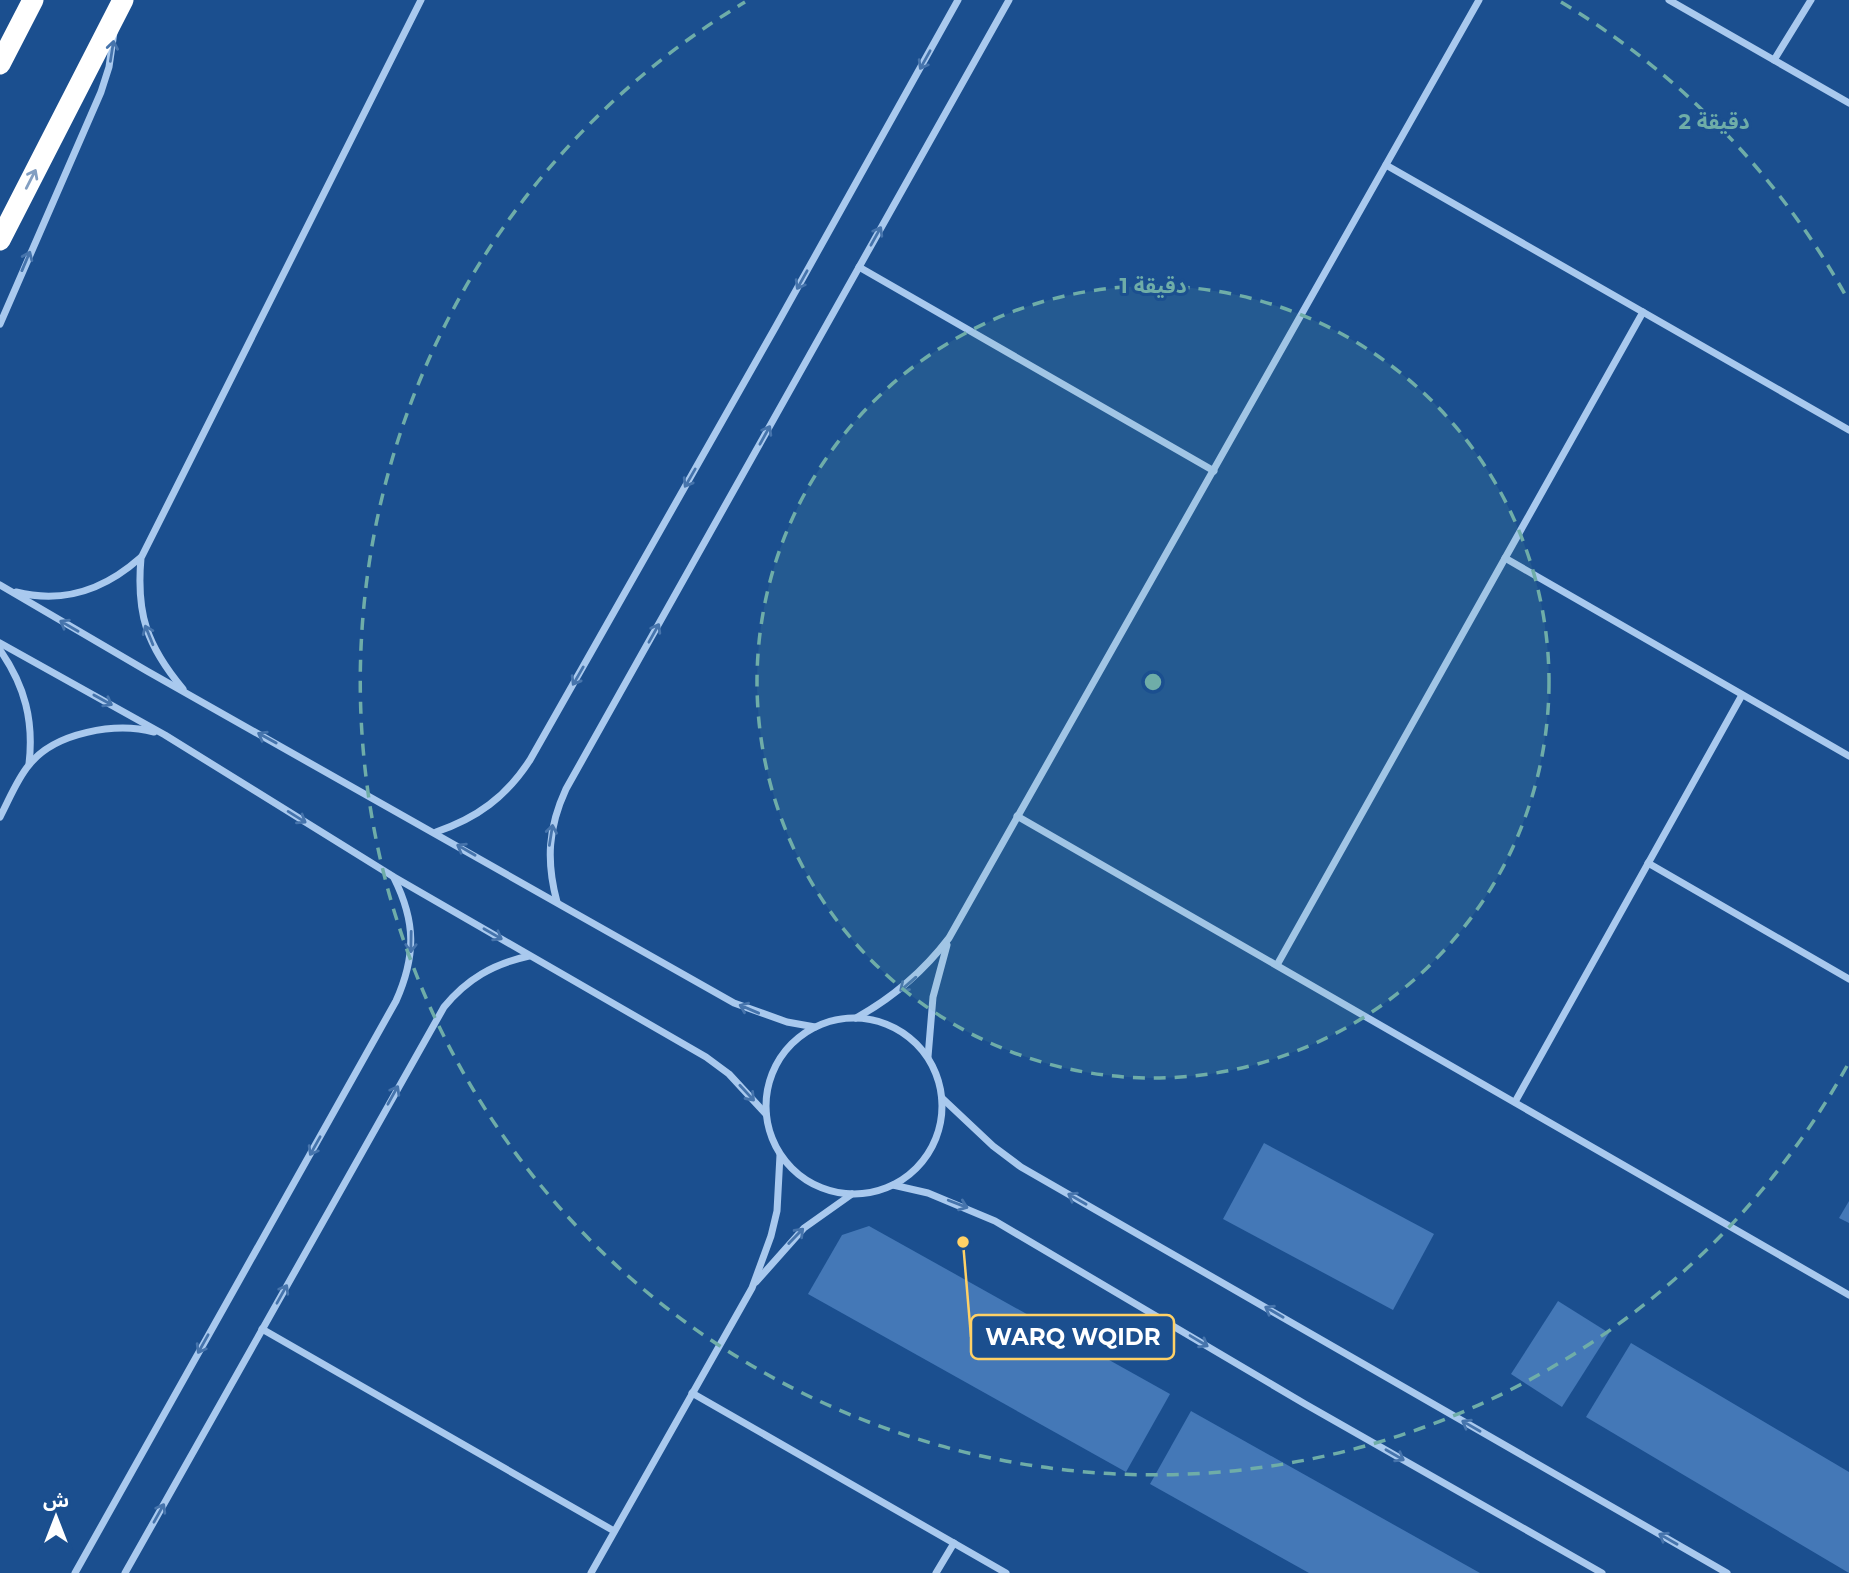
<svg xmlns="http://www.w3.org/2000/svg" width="1849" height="1573" viewBox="0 0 1849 1573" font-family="Montserrat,'Noto Sans Arabic',sans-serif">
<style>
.building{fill:#4478b7}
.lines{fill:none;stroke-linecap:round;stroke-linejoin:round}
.minor{stroke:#a9c9ee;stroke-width:7}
.motorway{stroke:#fff;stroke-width:21}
.oneway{stroke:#4674ac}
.oneway2{stroke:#829ec1}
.ring{fill:none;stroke:#6fada8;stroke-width:3.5;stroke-dasharray:12 9}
.centre{fill:#6fada8;stroke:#1b4f8f;stroke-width:3.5}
.ring-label{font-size:21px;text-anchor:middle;font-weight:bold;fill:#6fada8;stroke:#1b4f8f;stroke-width:6;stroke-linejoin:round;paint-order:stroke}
.leader{fill:none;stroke:#ffd166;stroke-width:2.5}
.callout-dot{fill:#ffd166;stroke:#1b4f8f;stroke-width:2.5}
.callout{fill:#1b4f8f;stroke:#ffd166;stroke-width:2.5}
.callout-label{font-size:23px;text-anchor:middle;font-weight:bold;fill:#fff}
</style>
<rect width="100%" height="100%" fill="#1b4f8f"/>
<g class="building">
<path d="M1264 1143 1434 1234 1393 1310 1223 1219Z"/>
<path d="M1849 1201V1223L1839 1218Z"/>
<path d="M869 1226 1170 1394 1126 1472 808 1294 842 1235Z"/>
<path d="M1558 1301 1609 1333 1562 1407 1511 1374Z"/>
<path d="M1631 1343 1849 1472V1573L1586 1417Z"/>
<path d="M1191 1411 1480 1573H1309L1150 1484Z"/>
</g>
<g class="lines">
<g class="minor">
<path d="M1669 0 1849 103"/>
<path d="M1774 60 1811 0"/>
<path d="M1386 165 1849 430"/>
<path d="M859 267 1214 471"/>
<path d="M0 324 101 92 109 67 114 32"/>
<path d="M1505 558 1849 756"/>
<path d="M0 585 147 671 734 1003 787 1022 815 1027"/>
<path d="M16 592C63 604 105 589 140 558"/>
<path d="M0 643 165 735 394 877 706 1057 729 1074 766 1114"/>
<path d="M0 650C25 686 34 721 29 764"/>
<path d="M183 689C147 646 136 614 141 558L421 0"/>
<path d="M1017 816 1849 1295"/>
<path d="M0 817C9 800 17 779 29 765 55 732 116 722 154 732"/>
<path d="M436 832C477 818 506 797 530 760L775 328 958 0"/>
<path d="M1648 863 1849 979"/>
<path d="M557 902C546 861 548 828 566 789L1009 0"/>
<path d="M1277 965 1643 312"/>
<path d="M856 1018C894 997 923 972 949 938L1479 0"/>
<circle cx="854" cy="1106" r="88"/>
<path d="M928 1057 933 997 947 945"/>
<path d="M942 1098 993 1146 1021 1167 1727 1573"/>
<path d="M1515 1102 1742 695"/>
<path d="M893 1185 928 1193 995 1221 1305 1404 1602 1573"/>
<path d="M756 1282 804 1228 852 1194"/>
<path d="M262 1329 614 1531"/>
<path d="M692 1393 1006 1573"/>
<path d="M75 1573 396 1001C416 956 416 922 394 878"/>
<path d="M125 1573 444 1007C467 979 493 964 529 956"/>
<path d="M591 1573 752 1288 771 1236 777 1211 780 1155"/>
<path d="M936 1573 954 1543"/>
</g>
<g class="motorway">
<path d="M0 64 33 0"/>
<path d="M0 240 123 0"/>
</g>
</g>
<defs><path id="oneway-shaft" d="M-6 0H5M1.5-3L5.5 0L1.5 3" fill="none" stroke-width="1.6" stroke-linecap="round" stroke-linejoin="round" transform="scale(1.75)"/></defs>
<g class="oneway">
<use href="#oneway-shaft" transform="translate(112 51) rotate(-81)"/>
<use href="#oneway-shaft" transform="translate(925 60) rotate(119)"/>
<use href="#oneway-shaft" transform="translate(876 236) rotate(-61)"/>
<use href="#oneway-shaft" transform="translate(26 261) rotate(-67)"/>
<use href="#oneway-shaft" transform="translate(802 280) rotate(119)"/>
<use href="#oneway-shaft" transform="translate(765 435) rotate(-61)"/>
<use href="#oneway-shaft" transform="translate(690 478) rotate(120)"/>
<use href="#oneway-shaft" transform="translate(69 626) rotate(-150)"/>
<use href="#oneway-shaft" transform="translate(654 633) rotate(-61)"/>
<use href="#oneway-shaft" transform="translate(149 635) rotate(-112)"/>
<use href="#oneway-shaft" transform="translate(578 676) rotate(120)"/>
<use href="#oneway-shaft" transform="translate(103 700) rotate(29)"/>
<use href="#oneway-shaft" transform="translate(267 738) rotate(-151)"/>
<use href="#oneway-shaft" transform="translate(297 817) rotate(32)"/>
<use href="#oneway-shaft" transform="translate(551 835) rotate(-81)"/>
<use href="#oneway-shaft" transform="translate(466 850) rotate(-150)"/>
<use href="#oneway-shaft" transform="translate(493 934) rotate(30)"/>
<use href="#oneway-shaft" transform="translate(411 942) rotate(91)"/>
<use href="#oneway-shaft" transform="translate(908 984) rotate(139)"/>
<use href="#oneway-shaft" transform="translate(749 1009) rotate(-157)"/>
<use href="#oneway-shaft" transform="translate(747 1093) rotate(47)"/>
<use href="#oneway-shaft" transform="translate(393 1095) rotate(-61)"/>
<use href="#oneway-shaft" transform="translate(315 1146) rotate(119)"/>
<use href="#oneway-shaft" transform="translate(1077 1199) rotate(-150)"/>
<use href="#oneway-shaft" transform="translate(958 1204) rotate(21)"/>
<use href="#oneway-shaft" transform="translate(796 1236) rotate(-46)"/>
<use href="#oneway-shaft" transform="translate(282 1294) rotate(-61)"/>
<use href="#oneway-shaft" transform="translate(1274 1312) rotate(-150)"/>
<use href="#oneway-shaft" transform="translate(1199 1341) rotate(31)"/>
<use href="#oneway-shaft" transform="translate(203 1344) rotate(119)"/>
<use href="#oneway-shaft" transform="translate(1471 1426) rotate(-150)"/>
<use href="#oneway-shaft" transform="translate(1395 1455) rotate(30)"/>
<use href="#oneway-shaft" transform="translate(159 1513) rotate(-61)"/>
<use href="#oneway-shaft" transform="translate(1668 1539) rotate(-150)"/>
</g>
<use class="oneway2" href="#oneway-shaft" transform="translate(31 179) rotate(-63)"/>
<circle cx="1153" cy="682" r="396" fill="#6fada8" fill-opacity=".12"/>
<g class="ring">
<circle cx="1153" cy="682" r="396"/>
<path d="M1847 1066A793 793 0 1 1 745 2M1561 2A793 793 0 0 1 1847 298"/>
</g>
<circle cx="1153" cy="682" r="10" class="centre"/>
<g class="ring-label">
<text x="1714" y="129">2 دقيقة</text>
<text x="1153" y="293">1 دقيقة</text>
</g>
<path class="leader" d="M963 1242L971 1337"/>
<circle class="callout-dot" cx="963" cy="1242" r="7"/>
<rect class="callout" x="971" y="1315" width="203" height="44" rx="7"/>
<g class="callout-label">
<text x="1073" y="1345">WARQ WQIDR</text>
</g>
<g transform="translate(56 1517)" stroke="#1b4f8f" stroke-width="5" paint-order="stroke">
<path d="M0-5L12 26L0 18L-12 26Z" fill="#ffffff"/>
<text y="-10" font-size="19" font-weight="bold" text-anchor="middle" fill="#ffffff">ش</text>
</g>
</svg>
